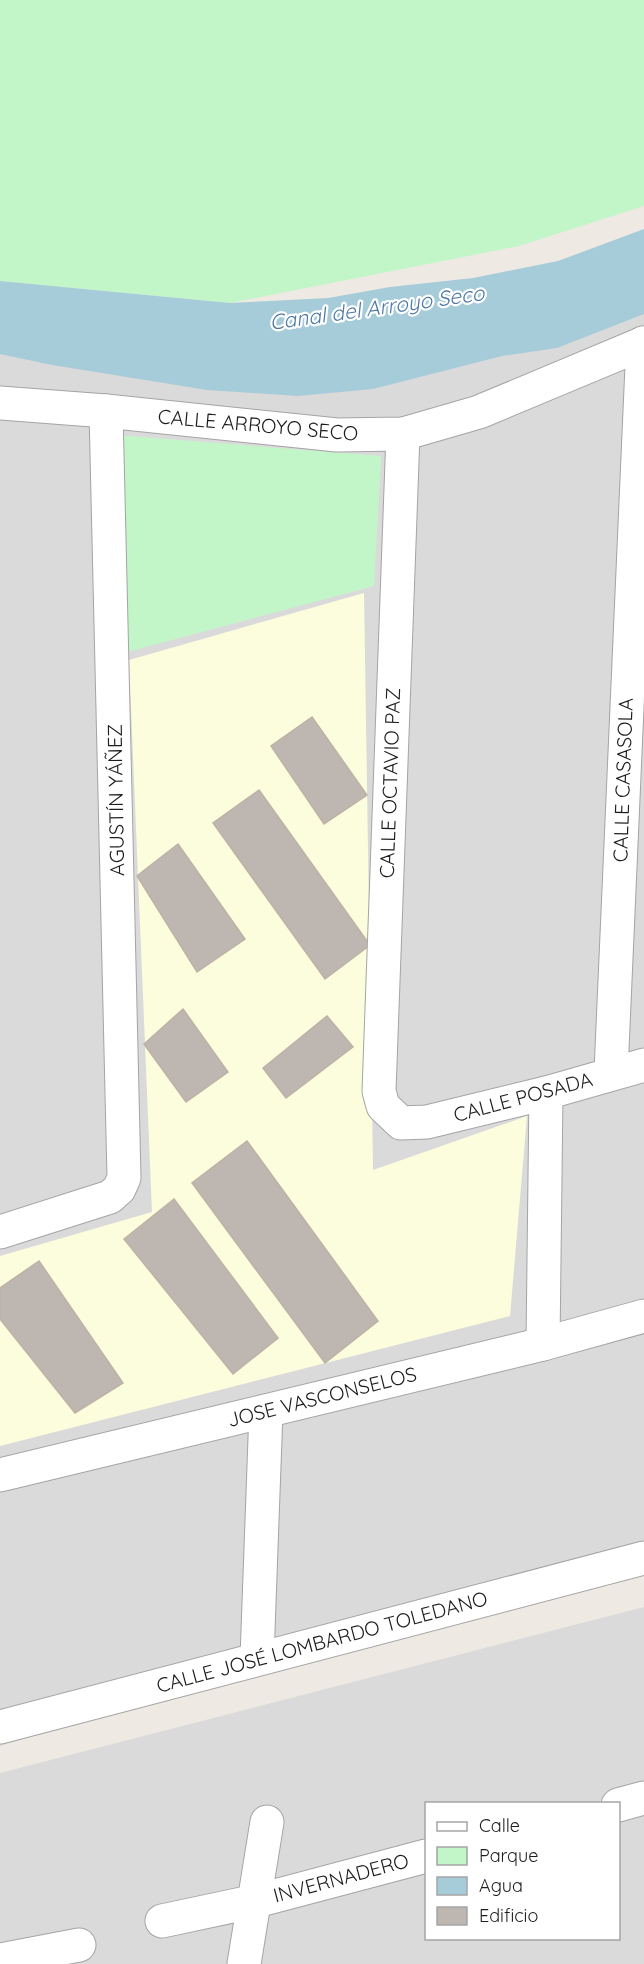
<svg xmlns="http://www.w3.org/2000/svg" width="644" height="1964" viewBox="0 0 644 1964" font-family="Quicksand,sans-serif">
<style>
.residential{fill:#dbdada;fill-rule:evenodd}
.education{fill:#fcfddd}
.park{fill:#c2f6c8}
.water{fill:#a6ccd9}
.building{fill:#beb6b0;stroke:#beb2a6;stroke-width:1.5}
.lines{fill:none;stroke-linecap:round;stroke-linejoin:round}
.minor-casing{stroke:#a4a4a4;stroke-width:35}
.minor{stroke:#fff;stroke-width:33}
.labels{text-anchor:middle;stroke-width:4.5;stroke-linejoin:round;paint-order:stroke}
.street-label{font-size:20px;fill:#1d1d1d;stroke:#fff}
.water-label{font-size:21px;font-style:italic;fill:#4f78a7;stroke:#fff}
</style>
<rect width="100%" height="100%" fill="#eeeae3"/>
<g class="residential">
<path d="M644 285V1547L0 1746V332Z"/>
<path d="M644 1607V1964H0V1773ZM426 1804H618V1938H426Z"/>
</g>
<path class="education" d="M364 593 373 1170 527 1116 510 1316 0 1446V1256L152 1212 129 660Z"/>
<g class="park">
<path d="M0 0H644V206L519 246 230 303 0 281Z"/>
<path d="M117 435 381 456 374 586 127 652Z"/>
</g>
<path class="water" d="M644 229V314L557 348 502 356 373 389 298 396 207 390 52 365 0 354V281L230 303 328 298 390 287 473 278 558 261Z"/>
<g class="building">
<path d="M312 717 367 795 324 824 271 746Z"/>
<path d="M259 790 370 945 325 979 213 823Z"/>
<path d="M178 844 245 939 197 972 137 876Z"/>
<path d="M183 1009 228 1072 186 1102 144 1044Z"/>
<path d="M327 1016 353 1047 286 1098 263 1068Z"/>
<path d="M247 1141 378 1321 325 1363 192 1183Z"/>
<path d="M174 1199 278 1338 233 1374 124 1239Z"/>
<path d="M39 1261 123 1383 75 1413 0 1319V1288Z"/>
</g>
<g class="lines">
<defs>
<g id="minor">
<path d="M0 403 106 411 337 435 403 434 479 412 644 343"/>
<path d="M403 434 379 1091 383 1106 401 1123 427 1122 546 1093 644 1065"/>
<path d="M611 1072 643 343"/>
<path d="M0 1232 110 1197 119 1189 124 1178 106 411"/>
<path d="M543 1344 546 1093"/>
<path d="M0 1475 543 1344 644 1316"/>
<path d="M257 1658 266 1411"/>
<path d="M0 1727 644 1558"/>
<path d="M618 1805 644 1798"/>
<path d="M162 1921 256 1901 426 1856"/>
<path d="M0 1960 79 1945"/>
<path d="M244 1964 267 1822"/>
</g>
</defs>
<use href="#minor" class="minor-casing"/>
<use href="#minor" class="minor"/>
</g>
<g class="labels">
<g class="street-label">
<text transform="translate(258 425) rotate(5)" y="7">CALLE ARROYO SECO</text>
<text transform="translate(623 780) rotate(-88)" y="7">CALLE CASASOLA</text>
<text transform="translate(390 783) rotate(-88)" y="7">CALLE OCTAVIO PAZ</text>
<text transform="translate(116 800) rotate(-91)" y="7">AGUSTÍN YÁÑEZ</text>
<text transform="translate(523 1097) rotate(-15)" y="7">CALLE POSADA</text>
<text transform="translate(322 1397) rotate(-14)" y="7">JOSE VASCONSELOS</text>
<text transform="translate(322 1642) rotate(-15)" y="7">CALLE JOSÉ LOMBARDO TOLEDANO</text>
<text transform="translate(341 1878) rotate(-15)" y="7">INVERNADERO</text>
</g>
<g class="water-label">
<text transform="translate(377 308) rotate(-8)" y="7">Canal del Arroyo Seco</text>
</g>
</g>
<rect x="425" y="1802" width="195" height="138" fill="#ffffff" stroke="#a5a5a5" stroke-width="1.5"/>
<rect x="437" y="1822" width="30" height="9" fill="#ffffff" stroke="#a5a5a5" stroke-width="1.5"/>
<text x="479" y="1832" font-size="18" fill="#1d1d1d">Calle</text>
<rect x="437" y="1847" width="30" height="18" fill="#c2f6c8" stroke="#a5a5a5" stroke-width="1.5"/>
<text x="479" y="1862" font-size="18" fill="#1d1d1d">Parque</text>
<rect x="437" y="1877" width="30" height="18" fill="#a6ccd9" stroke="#a5a5a5" stroke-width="1.5"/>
<text x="479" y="1892" font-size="18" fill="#1d1d1d">Agua</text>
<rect x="437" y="1907" width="30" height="18" fill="#beb6b0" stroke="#a5a5a5" stroke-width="1.5"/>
<text x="479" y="1922" font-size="18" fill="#1d1d1d">Edificio</text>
</svg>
